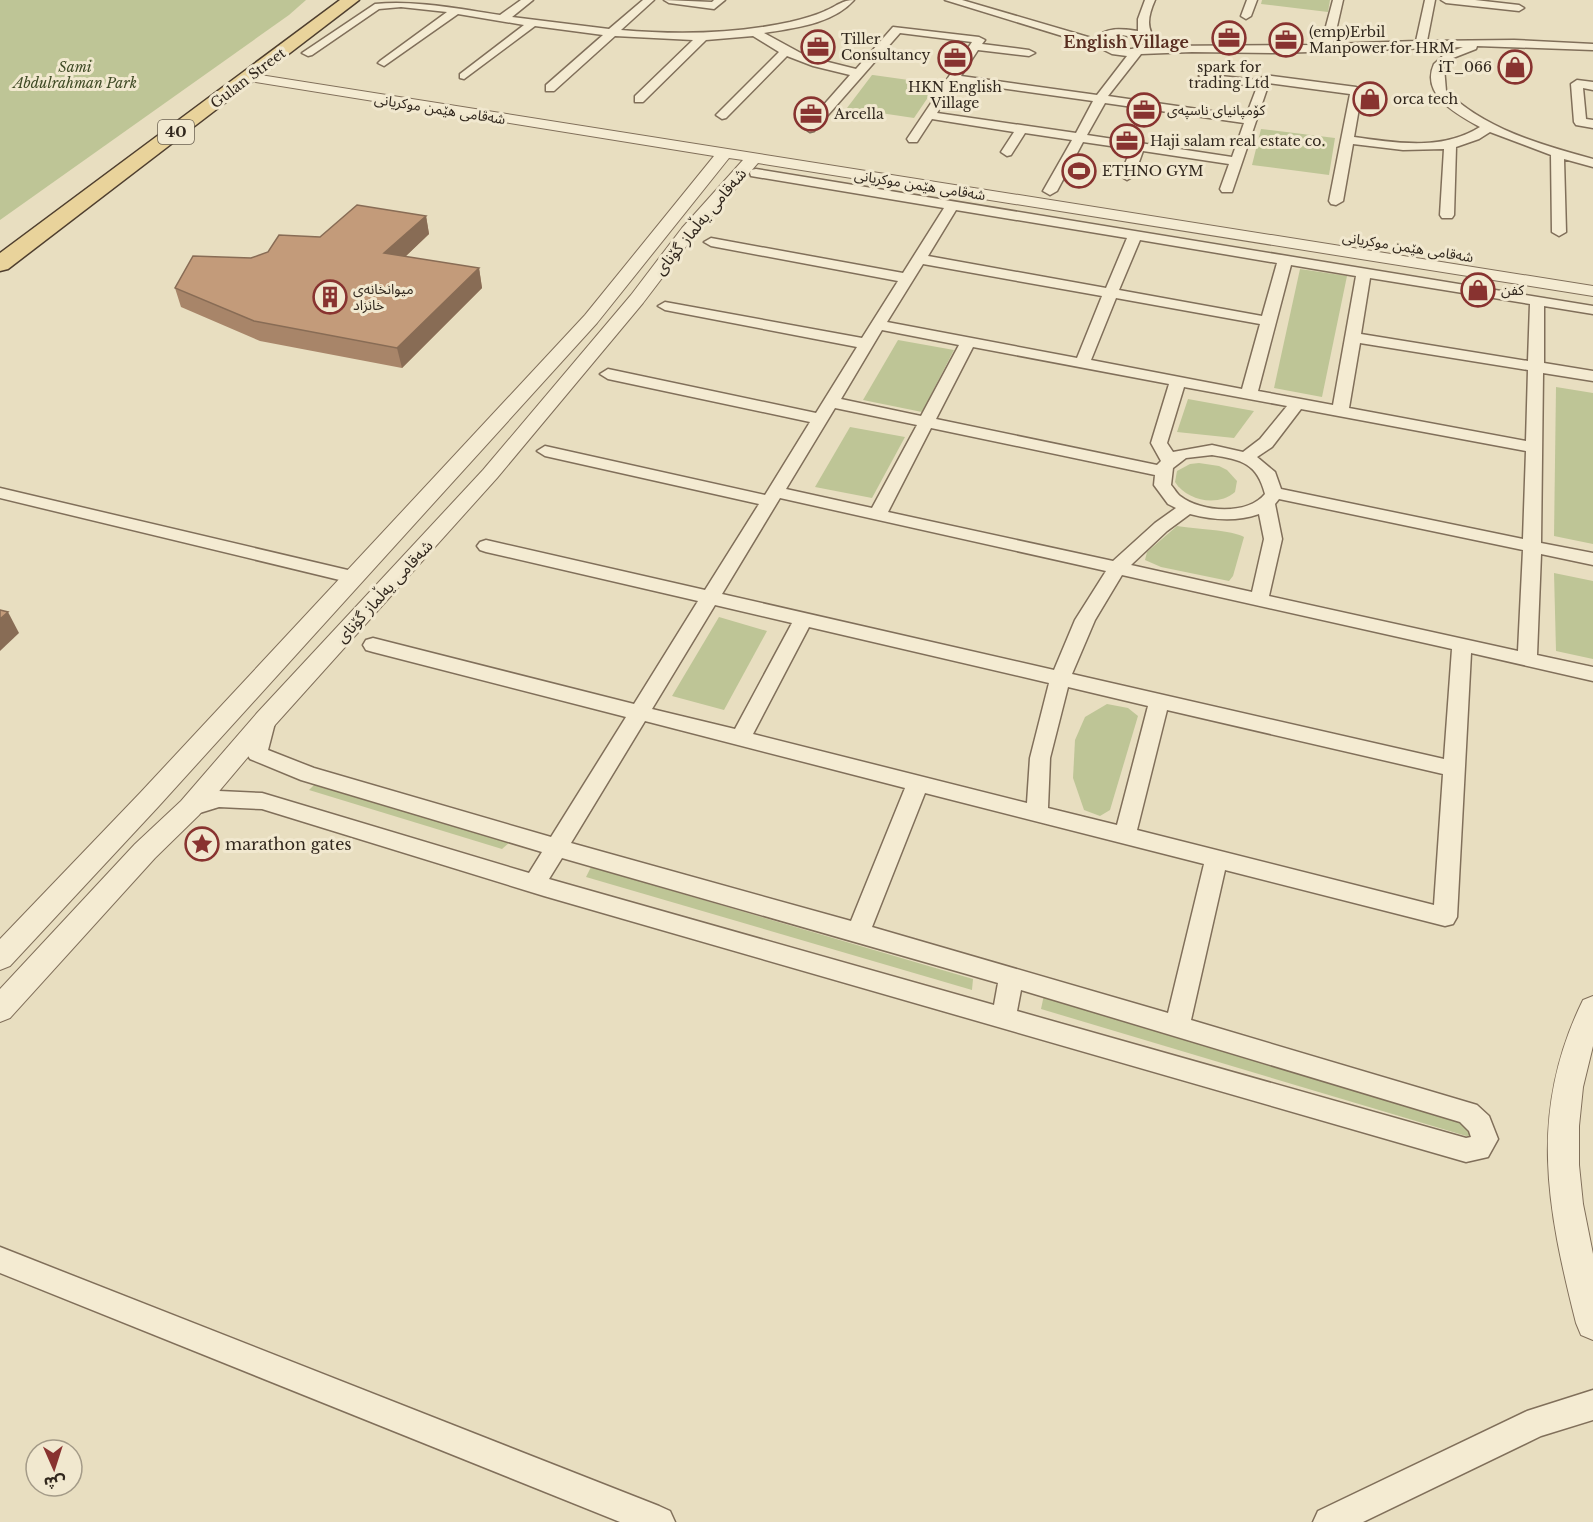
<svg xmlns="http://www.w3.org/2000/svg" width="1593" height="1522" viewBox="0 0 1593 1522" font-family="'Libre Baskerville','Noto Sans Arabic',serif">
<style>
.green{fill:#bec596}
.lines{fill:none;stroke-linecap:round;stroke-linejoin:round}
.minor-casing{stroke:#806f5a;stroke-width:3}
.tertiary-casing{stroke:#806f5a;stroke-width:2}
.primary-casing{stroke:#4e3e2e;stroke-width:3}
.minor{fill:#f4ebd2;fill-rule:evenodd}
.tertiary{fill:#f4ebd2;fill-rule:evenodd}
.primary{fill:#e9d39b;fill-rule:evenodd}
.wall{fill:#a88569}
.shaded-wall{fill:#886c55}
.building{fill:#c39b7a;stroke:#886c55;stroke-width:1.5}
.labels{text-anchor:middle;stroke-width:6;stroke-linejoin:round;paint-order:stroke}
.far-poi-label{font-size:14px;fill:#31271d;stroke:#f1e8cf;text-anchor:start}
.far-park-label{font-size:14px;font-style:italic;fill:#404b26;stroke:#f1e8cf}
.far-street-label{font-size:14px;fill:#31271d;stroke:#f1e8cf}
.shield{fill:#f1e8cf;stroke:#6b6152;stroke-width:1.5}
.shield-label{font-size:15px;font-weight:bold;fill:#31271d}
.far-quarter-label{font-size:16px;font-weight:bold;fill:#592e21;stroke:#f1e8cf}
.street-label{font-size:16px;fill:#31271d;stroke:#f1e8cf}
.poi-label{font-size:16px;fill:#31271d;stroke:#f1e8cf;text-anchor:start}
</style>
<rect width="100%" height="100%" fill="#e8dec0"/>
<g class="green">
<path d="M0 0H306L289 15 0 220Z"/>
<path d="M1262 0H1330L1328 12 1261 4Z"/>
<path d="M872 75H873L937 84 914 118 847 108Z"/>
<path d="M1261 129 1335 138 1329 175 1252 165Z"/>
<path d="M1300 269 1347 276 1322 397 1274 388Z"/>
<path d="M898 340 954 350 922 412 863 400Z"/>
<path d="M1556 387 1593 393V544L1554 536Z"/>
<path d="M1188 399 1254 411 1234 438 1177 432Z"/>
<path d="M850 427 905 437 872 498 815 487Z"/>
<path d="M1199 463 1219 466 1227 470 1237 481 1235 492C1218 507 1187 501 1175 482L1177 471 1190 464Z"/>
<path d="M1177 526C1194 529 1233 530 1244 537L1233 576 1229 581 1161 567 1145 560 1147 552Z"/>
<path d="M1554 573 1593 581V659L1556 651Z"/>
<path d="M719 617 767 631 724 710 672 696Z"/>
<path d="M1107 704 1128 708 1138 716 1110 810 1100 816 1084 810 1073 778 1075 740 1085 717Z"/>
<path d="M315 784 510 842 502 849 309 790Z"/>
<path d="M591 867 973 979 972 990 586 877Z"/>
<path d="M1044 995 1476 1123 1473 1138 1041 1009Z"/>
</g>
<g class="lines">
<defs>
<g id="minor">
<path d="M521 0H533L512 17 609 29 643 0H654L621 30C678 35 735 34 790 22 802 19 814 16 825 11 837 6 842 0 854 0 833 24 794 28 764 33L808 57 856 69 893 27 979 37 985 40 982 44 1029 50 1035 53 1029 56 978 50 961 76 1097 95 1127 56 1112 54 1098 47 945 0H962L1095 39C1106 26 1123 29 1138 31V19L1145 0H1155C1148 16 1145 29 1158 42L1157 46 1321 45 1333 0H1343L1333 44 1416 41 1425 0H1435L1427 41 1514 40 1593 44V50L1477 46 1476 49 1453 58 1444 67 1446 91C1485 129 1541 145 1593 159V167L1564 159 1566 232 1559 236 1552 232 1551 155 1490 132 1479 139 1456 147 1454 215 1452 218H1442L1440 215 1444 149 1403 150 1353 144 1343 201 1336 205 1331 204 1329 201 1350 94 1269 83 1232 192H1222L1220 189 1229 164 1143 151 1134 176 1127 180 1120 176 1131 149 1083 142 1057 191 1050 195 1043 191 1072 140 1025 133 1011 155 1007 156 1001 152 1014 132 932 119 917 142H909L907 139 972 42 900 33 814 131 810 132 804 128 806 125 850 75 813 66 787 56 726 118 722 119 716 115 779 52 753 36 706 40 643 102H635V96L693 40 615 36 554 91H546V85L603 35 535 26 464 79 460 78V74L524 25 458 14 384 66 378 63 380 61 447 12 401 7 379 9 312 55 308 56 302 53 375 4C416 0 459 9 500 15ZM1122 35 1138 38 1146 44C1132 52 1117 51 1105 41L1108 37ZM1463 47 1445 54 1434 64C1420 95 1458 115 1480 127 1442 151 1396 143 1354 137L1362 91 1356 87 1265 75 1259 80 1201 74 1199 76 1205 79 1257 87 1246 116 1108 96 1141 54 1192 52 1278 53ZM957 82 1093 101 1076 133 937 113ZM1105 103 1244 123 1232 157 1087 135Z"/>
<path d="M664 0 712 2 714 0H725L714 9 669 3Z"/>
<path d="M1247 0H1257L1251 16 1246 19 1241 16Z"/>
<path d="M1441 0H1475L1519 5 1524 8 1519 11 1446 3Z"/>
<path d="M1577 80 1593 82V90L1583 88 1586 119 1593 120V128L1576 125 1574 122 1571 84Z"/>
<path d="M756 169 1593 306V314L1544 306V363L1593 371V381L1543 373 1541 543 1593 553V565L1541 554 1537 655 1593 667V681L1471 653 1457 917 1453 924 1445 926 1225 870 1191 1020 1477 1105 1489 1116 1498 1139 1488 1157 1466 1162 544 896 262 809 219 807 190 816 182 814 179 808 182 802 219 791 262 793 529 873 542 852 301 780 250 759 247 754 256 719 259 714 266 712 273 714 276 719 268 750 314 768 551 837 626 717 373 652 366 650 363 645 366 640 373 638 634 704 698 601 486 552 480 550 477 546 480 542 486 540 705 590 759 504 545 456 537 451 545 446 765 495 810 422 608 379 600 374 608 369 816 413 857 347 665 310 658 306 665 302 862 338 898 281 711 246 704 242 711 238 903 273 944 208 751 176 750 173 751 170ZM956 210 1127 238 1106 288 928 256ZM1140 240 1277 263 1262 316 1119 290ZM923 264 1102 296 1077 358 887 322ZM1291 265 1356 276 1333 405 1258 391ZM1370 278 1530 304 1528 361 1361 334ZM1116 298 1260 324 1242 389 1091 360ZM882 330 959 345 921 416 841 399ZM1360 343 1528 370 1526 441 1349 408ZM973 347 1169 384 1151 443 1161 461 1157 465 936 419ZM1184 387 1287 406 1260 439 1243 452 1212 445 1173 452 1167 443ZM835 408 917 425 872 508 786 489ZM1301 409 1526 451 1523 539 1281 489 1275 472 1257 457 1272 447ZM931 428 1155 475 1154 485 1168 504 1176 508 1155 523 1113 561 888 512ZM1212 455C1242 460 1257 463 1265 494 1248 515 1202 513 1180 496 1177 494 1174 488 1171 485L1173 468 1186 458ZM780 498 1106 571 1075 620 1054 670 722 594ZM1279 499 1523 550 1518 651 1269 596 1282 539 1275 504ZM1190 514C1213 520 1236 522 1259 514L1264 539 1252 592 1131 565 1167 531ZM1122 575 1452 649 1444 759 1072 674 1095 620ZM715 605 792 623 735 729 652 709ZM809 627 1049 683 1030 758 1027 803 753 734ZM1068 687 1148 706 1117 825 1048 808 1050 758ZM1167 710 1443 774 1434 905 1137 830ZM645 721 905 788 851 921 571 843ZM925 793 1204 864 1168 1013 872 927ZM562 858 998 983 994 1005 549 879ZM1021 990 1460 1122 1469 1131 1471 1137 1466 1138 1017 1011Z"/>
<path d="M0 488 352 571 359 573 361 577 359 581 352 583 0 498Z"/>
<path d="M0 1247 659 1506 670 1511 675 1522H620L0 1273Z"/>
<path d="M1593 1390V1420L1541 1436 1363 1522H1313L1318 1511 1527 1411Z"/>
</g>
<g id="tertiary">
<path d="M248 73 1593 286V296L758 163 694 236 643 303 497 478 275 725 199 815 155 858 10 1018 0 1022V989L135 844 181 801 257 713 483 470 631 295 682 228 743 160 729 158 597 323 158 807 10 966 0 970V939L140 793 585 315 714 156 243 80 241 77Z"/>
<path d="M1593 996V1046L1583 1087 1579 1126V1165L1583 1204 1593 1254V1340L1581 1335 1576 1323C1547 1208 1528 1112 1583 1000Z"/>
</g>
<path id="primary" d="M340 0H359L8 269 0 271V253Z"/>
</defs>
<use href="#minor" class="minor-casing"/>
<use href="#tertiary" class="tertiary-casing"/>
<use href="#primary" class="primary-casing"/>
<use href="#minor" class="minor"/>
<use href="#tertiary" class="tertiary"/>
<use href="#primary" class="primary"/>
</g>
<path class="wall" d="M426 216 429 234 405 257 479 268 482 288 402 368 260 341 181 307 175 288 251 258 320 237Z"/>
<g class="shaded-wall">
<path d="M426 216 429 234 389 272 384 253Z"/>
<path d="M479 268 482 288 402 368 397 348Z"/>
<path d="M8 612 19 633 0 651V619Z"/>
</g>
<g class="building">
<path d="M357 205 426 216 384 253 479 268 397 348 254 321 175 288 193 256 251 258 268 252 279 235 320 237Z"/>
<path d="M0 610 8 612 0 619Z"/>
</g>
<defs>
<symbol id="office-ring" viewBox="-11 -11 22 22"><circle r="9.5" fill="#f1e8cf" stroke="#883330" stroke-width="1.5"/><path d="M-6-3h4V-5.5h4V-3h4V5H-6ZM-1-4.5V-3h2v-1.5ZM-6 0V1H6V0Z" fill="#883330"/></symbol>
<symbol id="shop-ring" viewBox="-11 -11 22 22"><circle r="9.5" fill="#f1e8cf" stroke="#883330" stroke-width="1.5"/><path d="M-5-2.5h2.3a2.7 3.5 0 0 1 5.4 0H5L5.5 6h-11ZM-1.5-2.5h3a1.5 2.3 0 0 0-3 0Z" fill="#883330"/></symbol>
<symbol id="stadium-ring" viewBox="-11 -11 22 22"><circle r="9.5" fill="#f1e8cf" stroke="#883330" stroke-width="1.5"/><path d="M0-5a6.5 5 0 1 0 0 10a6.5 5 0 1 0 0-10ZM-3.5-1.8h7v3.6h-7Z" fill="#883330"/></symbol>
<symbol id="building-ring" viewBox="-11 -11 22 22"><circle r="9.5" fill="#f1e8cf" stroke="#883330" stroke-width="1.5"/><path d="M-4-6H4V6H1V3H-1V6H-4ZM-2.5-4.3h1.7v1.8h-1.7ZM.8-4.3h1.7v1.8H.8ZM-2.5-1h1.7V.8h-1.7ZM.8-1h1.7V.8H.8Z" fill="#883330"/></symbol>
<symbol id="sight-ring" viewBox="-11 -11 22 22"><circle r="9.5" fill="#f1e8cf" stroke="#883330" stroke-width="1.5"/><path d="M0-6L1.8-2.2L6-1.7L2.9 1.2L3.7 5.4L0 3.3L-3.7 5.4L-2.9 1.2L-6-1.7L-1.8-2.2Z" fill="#883330"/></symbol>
</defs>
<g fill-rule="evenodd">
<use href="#office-ring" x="1210" y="19" width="38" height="38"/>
<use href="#office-ring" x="1267" y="21" width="38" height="38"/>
<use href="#office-ring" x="799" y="28" width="38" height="38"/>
<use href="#office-ring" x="936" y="39" width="38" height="38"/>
<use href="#shop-ring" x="1496" y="48" width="38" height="38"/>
<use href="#shop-ring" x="1351" y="80" width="38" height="38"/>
<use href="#office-ring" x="1125" y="91" width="38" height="38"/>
<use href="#office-ring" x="792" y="95" width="38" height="38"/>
<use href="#office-ring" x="1108" y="122" width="38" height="38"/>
<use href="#stadium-ring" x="1060" y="152" width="38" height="38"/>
<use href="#shop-ring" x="1459" y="271" width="38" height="38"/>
<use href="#building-ring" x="311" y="278" width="38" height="38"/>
<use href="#sight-ring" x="183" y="825" width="38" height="38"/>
</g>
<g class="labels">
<g class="far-poi-label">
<text x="1309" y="37">(emp)Erbil<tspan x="1309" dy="16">Manpower for HRM</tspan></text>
<text x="841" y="44">Tiller<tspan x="841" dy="16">Consultancy</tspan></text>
<text x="1229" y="72" text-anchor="middle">spark for<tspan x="1229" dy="16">trading Ltd</tspan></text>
<text x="1492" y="72" text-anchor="end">iT_066</text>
<text x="955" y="92" text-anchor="middle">HKN English<tspan x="955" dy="16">Village</tspan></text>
<text x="1393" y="104">orca tech</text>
<text x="1167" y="115">کۆمپانیای ناسپەی</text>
<text x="834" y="119">Arcella</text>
<text x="1150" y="146">Haji salam real estate co.</text>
<text x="1102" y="176">ETHNO GYM</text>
<text x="353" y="294">میوانخانەی<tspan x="353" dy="16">خانزاد</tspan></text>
<text x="1501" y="295">كفن</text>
</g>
<g class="far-park-label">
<text x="75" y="72">Sami<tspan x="75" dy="16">Abdulrahman Park</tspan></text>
</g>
<g class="far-street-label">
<text transform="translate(248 78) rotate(-37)" y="5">Gulan Street</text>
<text transform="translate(440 109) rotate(9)" y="5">شەقامی هێمن موکریانی</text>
<text transform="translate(920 185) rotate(9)" y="5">شەقامی هێمن موکریانی</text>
<text transform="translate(1408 247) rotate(9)" y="5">شەقامی هێمن موکریانی</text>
</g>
<rect class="shield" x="158" y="120" width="36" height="24" rx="4.5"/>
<g class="shield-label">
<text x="176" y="137">40</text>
</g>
<g class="far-quarter-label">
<text x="1126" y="48">English Village</text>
</g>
<g class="street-label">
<text transform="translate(700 221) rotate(-50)" y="6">شەقامی یەڵماز گۆنای</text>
<text transform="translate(384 591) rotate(-47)" y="6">شەقامی یەڵماز گۆنای</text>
</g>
<g class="poi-label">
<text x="225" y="850">marathon gates</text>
</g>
</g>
<g transform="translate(54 1468) rotate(177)"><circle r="28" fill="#f1e8cf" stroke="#a49b88" stroke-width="1.5"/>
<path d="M0-4.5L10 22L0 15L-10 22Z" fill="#883330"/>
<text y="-9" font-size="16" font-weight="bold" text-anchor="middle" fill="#31271d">ش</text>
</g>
</svg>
